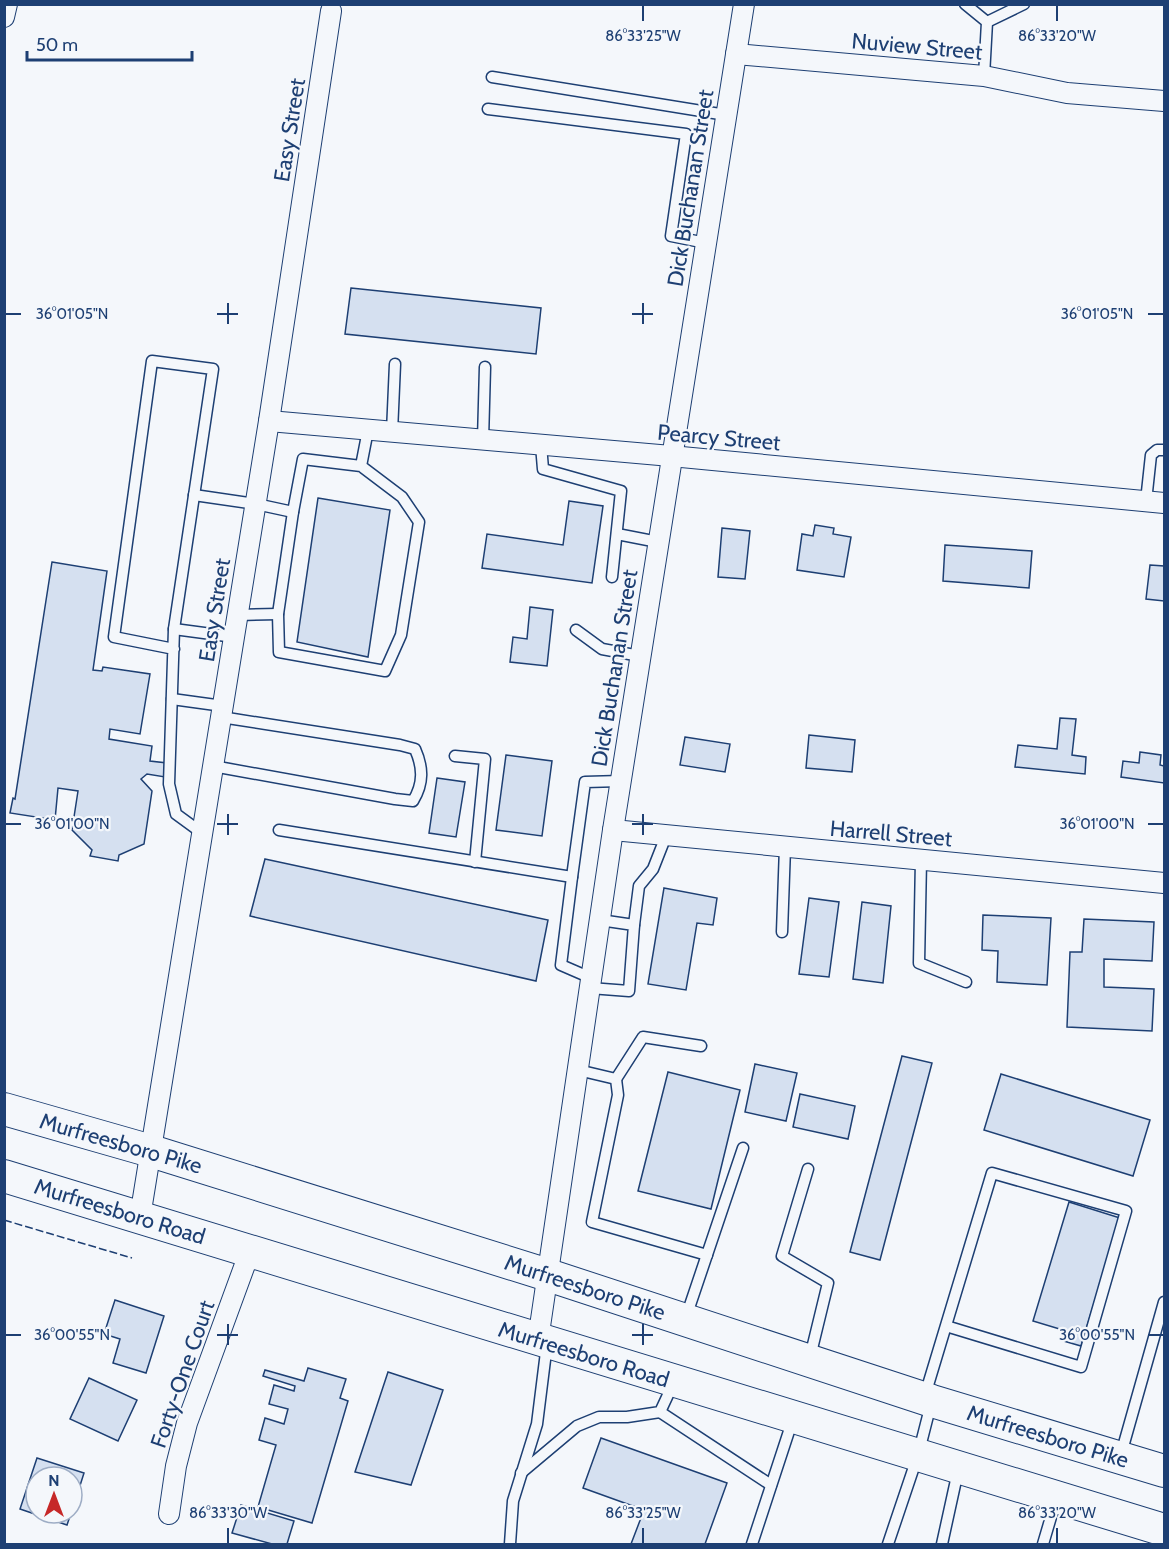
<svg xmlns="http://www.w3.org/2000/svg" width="1169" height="1549" viewBox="0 0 1169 1549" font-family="Cabin,sans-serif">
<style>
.building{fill:#d5e0f0;stroke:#1d3f73;stroke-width:1.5}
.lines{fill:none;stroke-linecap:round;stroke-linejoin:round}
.lane-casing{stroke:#1d3f73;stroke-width:13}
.street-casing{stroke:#1d3f73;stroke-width:22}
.primary-casing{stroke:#1d3f73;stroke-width:34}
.lane{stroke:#f4f7fb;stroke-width:10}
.street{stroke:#f4f7fb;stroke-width:20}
.primary{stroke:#f4f7fb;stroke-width:32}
.fence{stroke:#1d3f73;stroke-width:1.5;stroke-dasharray:8 3;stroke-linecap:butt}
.ticks{fill:none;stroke:#1d3f73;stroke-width:2}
.labels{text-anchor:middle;stroke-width:4.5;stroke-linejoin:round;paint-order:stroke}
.street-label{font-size:22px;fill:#1d3f73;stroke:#f4f7fb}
.ticks-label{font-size:15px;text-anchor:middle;fill:#1d3f73;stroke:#f4f7fb;stroke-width:4.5;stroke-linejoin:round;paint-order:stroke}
</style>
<rect width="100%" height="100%" fill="#f4f7fb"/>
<g class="building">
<path d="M351 288 541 308 536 354 345 334Z"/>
<path d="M318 498 390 510 368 657 297 642Z"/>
<path d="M569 501 603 506 592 583 482 568 487 534 563 545Z"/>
<path d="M815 525 834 528 833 534 851 537 844 577 797 570 802 534 813 536Z"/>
<path d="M722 528 750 531 745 579 718 577Z"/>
<path d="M945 545 1032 551 1029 588 943 581Z"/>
<path d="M52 562 107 571 93 670 102 671 103 667 150 674 140 734 110 729 109 739 152 746 150 761 167 763 165 777 147 774 141 779 152 791 144 844 119 855 118 861 90 856 92 850 72 830 78 791 58 788 55 820 10 813 13 798 15 799Z"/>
<path d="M1150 565 1164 566V601L1146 599Z"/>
<path d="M530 607 553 610 547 666 510 662 513 637 527 639Z"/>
<path d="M1060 718 1076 719 1072 755 1086 757 1085 774 1015 767 1018 745 1057 749Z"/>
<path d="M809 735 855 740 852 772 806 768Z"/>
<path d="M685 737 730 744 725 772 680 765Z"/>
<path d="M1140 752 1161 755 1160 765 1164 766V783L1121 777 1123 761 1139 763Z"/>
<path d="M506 755 552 761 542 836 496 830Z"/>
<path d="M437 778 465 782 456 837 429 833Z"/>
<path d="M265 859 548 920 536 981 250 916Z"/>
<path d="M664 888 717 898 713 925 697 923 686 990 648 984Z"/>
<path d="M809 898 839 902 829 977 799 974Z"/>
<path d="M862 902 891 906 883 983 853 979Z"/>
<path d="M983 915 1051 918 1047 985 997 982 998 951 982 950Z"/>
<path d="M1084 919 1154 922 1152 961 1104 959V987L1154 989 1152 1031 1067 1027 1070 952H1082Z"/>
<path d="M902 1056 932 1063 880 1260 850 1252Z"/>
<path d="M755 1064 797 1073 786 1121 745 1112Z"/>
<path d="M668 1072 740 1090 711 1209 638 1191Z"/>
<path d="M1001 1074 1150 1120 1133 1176 984 1130Z"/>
<path d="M800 1094 855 1106 848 1139 793 1127Z"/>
<path d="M1069 1202 1120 1218 1081 1346 1060 1340 1063 1330 1033 1321Z"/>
<path d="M115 1300 164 1316 146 1373 113 1363 120 1339 104 1334Z"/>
<path d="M308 1368 346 1379 340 1398 348 1401 312 1523 258 1507 276 1445 259 1440 265 1418 284 1424 288 1409 269 1404 274 1385 294 1391 295 1386 263 1376 265 1370 304 1381Z"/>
<path d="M388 1372 443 1390 411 1485 355 1472Z"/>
<path d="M89 1378 137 1400 118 1441 70 1419Z"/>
<path d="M601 1438 727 1483 705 1544H631L644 1510 583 1488Z"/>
<path d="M37 1458 84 1473 72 1511V1477H36V1513H71L67 1525 20 1509Z"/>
<path d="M241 1505 294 1521 287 1544H272L232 1533Z"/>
</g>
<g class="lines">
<defs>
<g id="lane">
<path d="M965 4 987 22 984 76"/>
<path d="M987 22 1024 4"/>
<path d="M492 77 726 115"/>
<path d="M488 109 686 134 671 236 706 243"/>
<path d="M392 432 395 364"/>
<path d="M483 440 485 367"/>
<path d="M541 445 543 469 621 491 612 577"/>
<path d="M361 466 402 497 419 522 401 635 385 671 279 652 278 614 293 512 303 459 361 466 368 430"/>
<path d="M194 495 256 504 293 512"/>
<path d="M1146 501 1151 455 1157 450H1164"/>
<path d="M617 534 658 542"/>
<path d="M238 615 278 614"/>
<path d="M174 629 234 637"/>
<path d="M576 630 602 649 640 656"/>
<path d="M174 649 114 637 152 361 213 369 174 629 169 784 176 814 202 833"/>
<path d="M172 699 223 706"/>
<path d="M455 756 485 759 475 862"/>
<path d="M213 766 395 799 413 801C424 783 423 767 415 749L400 745 221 717"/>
<path d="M279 830 572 877 561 965 591 978"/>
<path d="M921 860 919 963 966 982"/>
<path d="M572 877 585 782 621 781"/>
<path d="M634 925 639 886 653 869 666 836"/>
<path d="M782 932 785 847"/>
<path d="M590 988 629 991 634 925 600 920"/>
<path d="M578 1070 616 1079 618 1095 592 1222 707 1255"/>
<path d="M616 1079 643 1037 701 1046"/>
<path d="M808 1169 782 1256 828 1283 810 1357"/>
<path d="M686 1317 743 1148"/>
<path d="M925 1395 992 1173 1126 1211 1081 1367 946 1326"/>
<path d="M660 1412 771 1485"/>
<path d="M1121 1454 1164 1302"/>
<path d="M521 1473 577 1426 599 1417H627L660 1412 674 1382"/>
<path d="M510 1544 513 1501 537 1424 547 1344"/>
<path d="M752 1544 793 1419"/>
<path d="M888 1544 918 1455 931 1404"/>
<path d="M942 1544 958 1471"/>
<path d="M1043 1544 1056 1500"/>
</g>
<g id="street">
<path d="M4 17 7 4"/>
<path d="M736 54 984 76 1067 93 1164 101"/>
<path d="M269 421 671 456 1164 503"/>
<path d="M613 830 1164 883"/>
<path d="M140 1217 269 421 331 11"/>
<path d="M538 1340 613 830 744 4"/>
<path d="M169 1514 176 1466 187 1423 250 1251"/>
</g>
<g id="primary">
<path d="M4 1109 151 1151 548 1275 932 1401 1164 1471"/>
<path d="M4 1176 1164 1530"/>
</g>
</defs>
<use href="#lane" class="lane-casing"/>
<use href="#street" class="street-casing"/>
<use href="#primary" class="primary-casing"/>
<use href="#lane" class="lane"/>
<use href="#street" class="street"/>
<use href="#primary" class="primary"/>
<path class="fence" d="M4 1220 132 1258"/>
</g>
<path class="ticks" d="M643 6V21M1057 6V21M228 303V324M643 303V324M6 314H21M217 314H238M632 314H653M1148 314H1163M228 814V835M643 814V835M6 824H21M217 824H238M632 824H653M1148 824H1163M228 1324V1345M643 1324V1345M6 1335H21M217 1335H238M632 1335H653M1148 1335H1163M228 1528V1543M643 1528V1543M1057 1528V1543"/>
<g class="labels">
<g class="street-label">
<text transform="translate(917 46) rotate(5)" y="8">Nuview Street</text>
<text transform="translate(289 130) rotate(-81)" y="8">Easy Street</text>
<text transform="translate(690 188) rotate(-81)" y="8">Dick Buchanan Street</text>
<text transform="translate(719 437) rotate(5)" y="8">Pearcy Street</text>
<text transform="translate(214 610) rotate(-81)" y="8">Easy Street</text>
<text transform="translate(614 668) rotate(-81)" y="8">Dick Buchanan Street</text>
<text transform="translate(891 833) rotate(5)" y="8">Harrell Street</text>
<text transform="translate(121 1143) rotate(16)" y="8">Murfreesboro Pike</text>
<text transform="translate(120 1211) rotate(17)" y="8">Murfreesboro Road</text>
<text transform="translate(585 1287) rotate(18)" y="8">Murfreesboro Pike</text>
<text transform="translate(584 1354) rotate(17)" y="8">Murfreesboro Road</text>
<text transform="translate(182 1374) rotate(-71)" y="8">Forty-One Court</text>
<text transform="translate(1048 1436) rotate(17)" y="8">Murfreesboro Pike</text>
</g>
</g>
<g class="ticks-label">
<text x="643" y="41">86°33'25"W</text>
<text x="1057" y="41">86°33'20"W</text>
<text x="72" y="319">36°01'05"N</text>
<text x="1097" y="319">36°01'05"N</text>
<text x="72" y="829">36°01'00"N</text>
<text x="1097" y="829">36°01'00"N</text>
<text x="72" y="1340">36°00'55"N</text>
<text x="1097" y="1340">36°00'55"N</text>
<text x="228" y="1518">86°33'30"W</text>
<text x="643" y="1518">86°33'25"W</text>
<text x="1057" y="1518">86°33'20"W</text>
</g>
<rect width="1169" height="1549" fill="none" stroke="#1d3f73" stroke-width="12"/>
<g transform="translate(54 1495)"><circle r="28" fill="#f4f7fb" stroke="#9eadc5" stroke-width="1.5"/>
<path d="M0-4.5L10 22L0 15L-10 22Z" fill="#c62828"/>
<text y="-9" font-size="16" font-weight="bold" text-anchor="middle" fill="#1d3f73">N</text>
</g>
<path d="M27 51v9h165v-9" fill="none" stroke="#1d3f73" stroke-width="3"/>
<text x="36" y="51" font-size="18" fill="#1d3f73" stroke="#f4f7fb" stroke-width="4.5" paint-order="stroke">50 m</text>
</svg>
